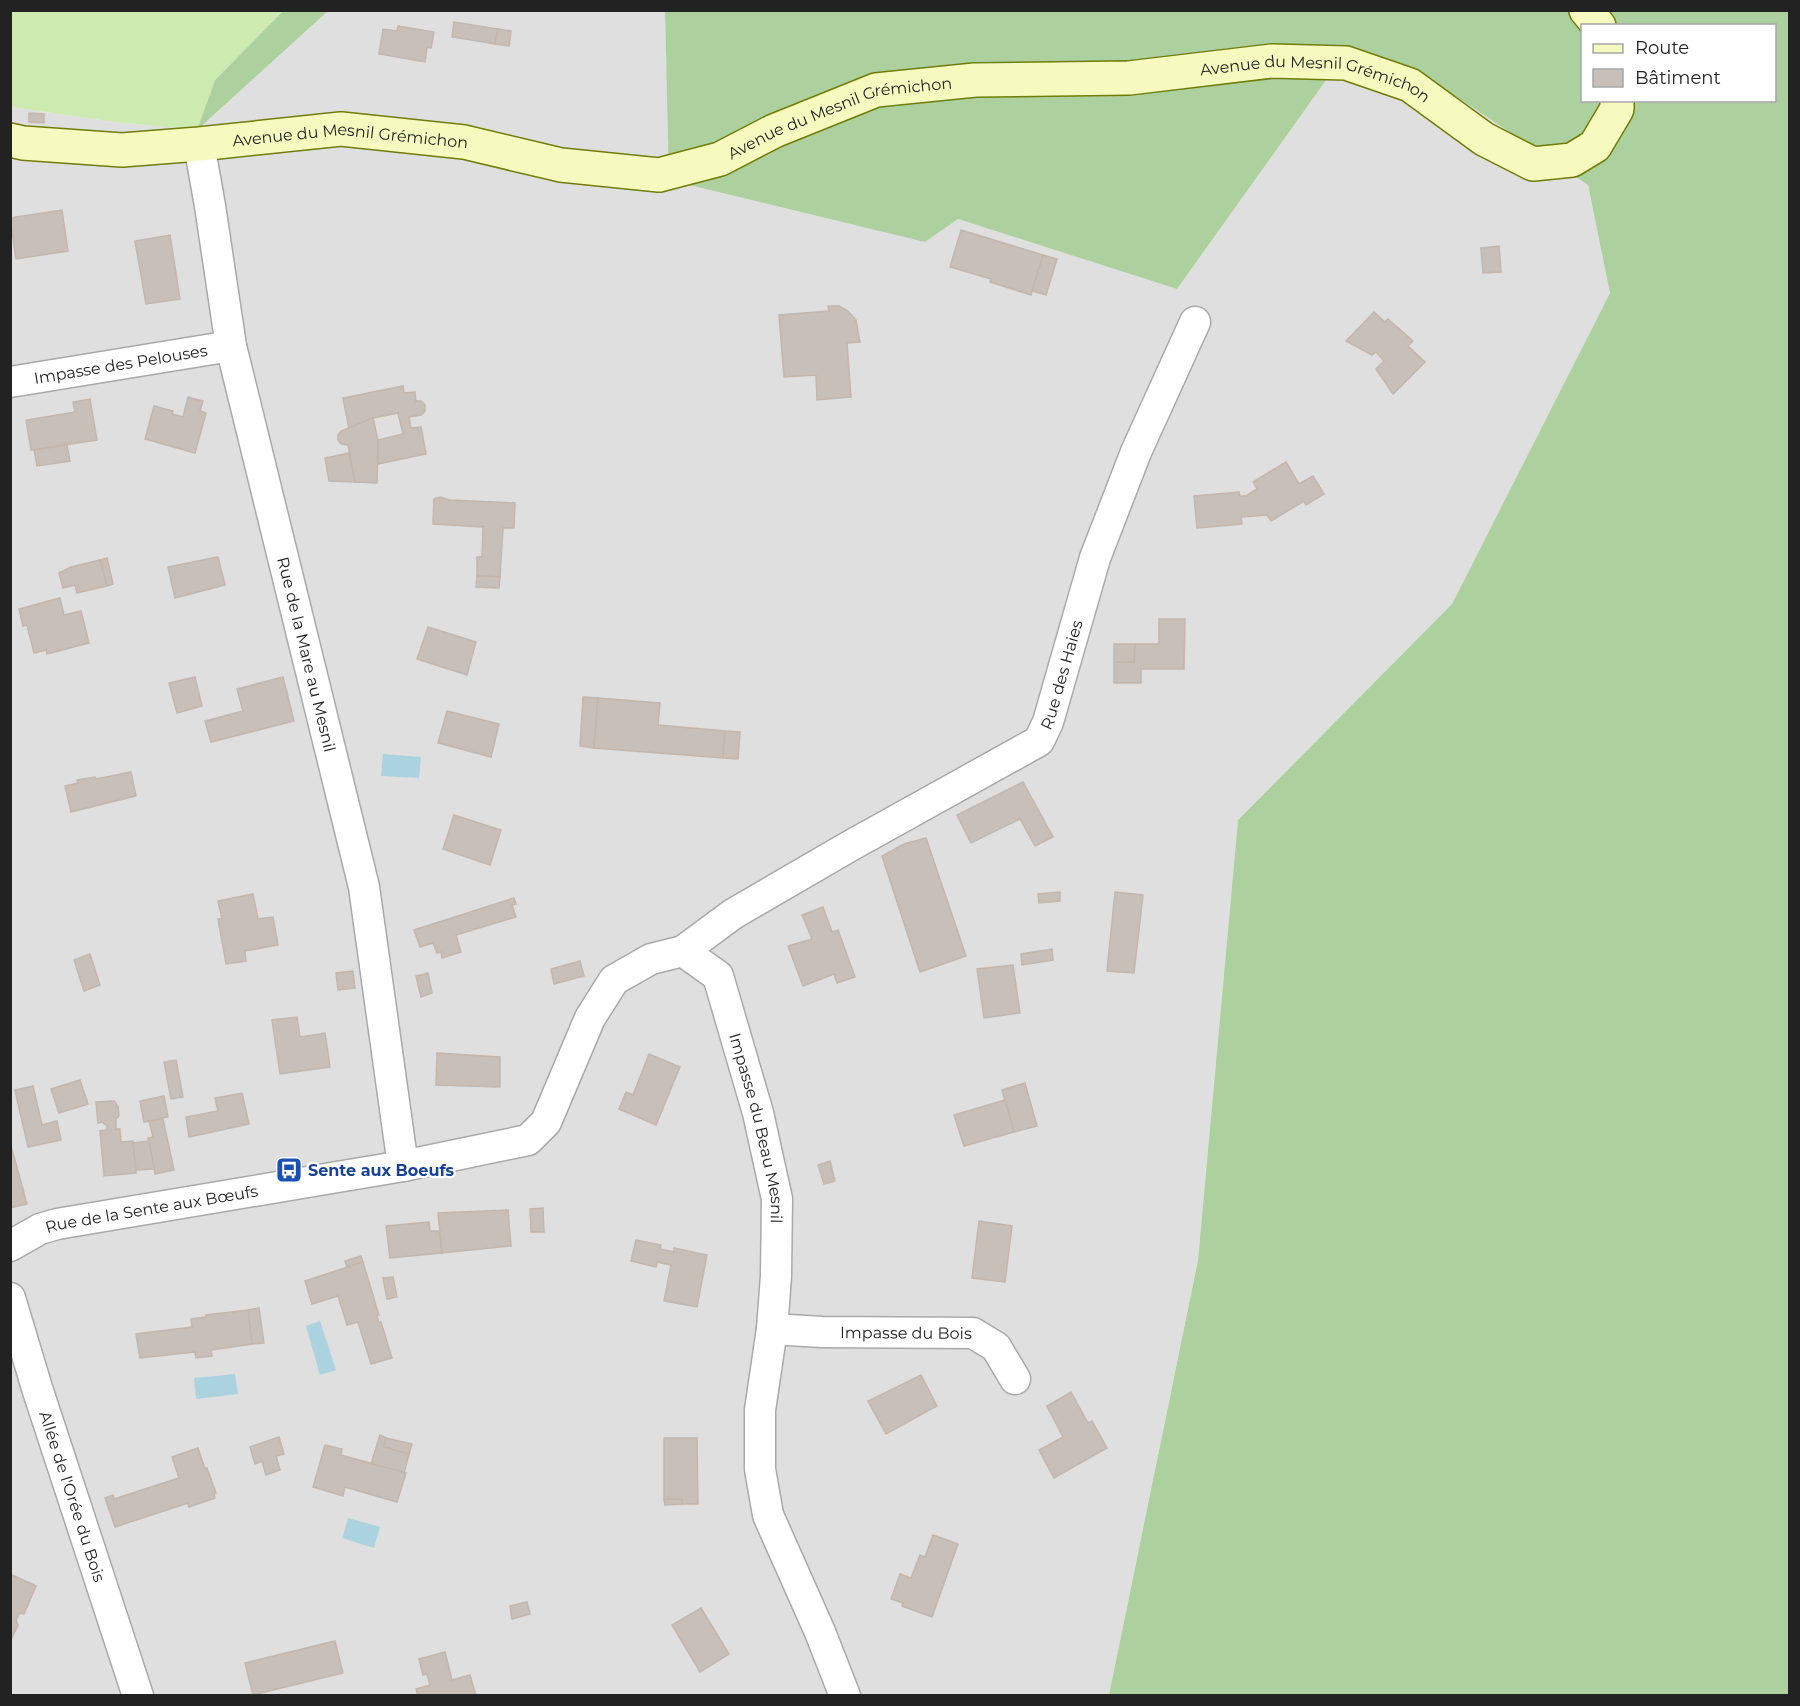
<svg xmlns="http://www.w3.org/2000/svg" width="1800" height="1706" viewBox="0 0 1800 1706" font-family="Montserrat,sans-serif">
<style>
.residential{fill:#e0dfdf}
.grass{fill:#cdebb0}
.forest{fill:#add19e;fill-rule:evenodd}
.water{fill:#aad3df}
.building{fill:#c7bfb8;stroke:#c4b6ab;stroke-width:1.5}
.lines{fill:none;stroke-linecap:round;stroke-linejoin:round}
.street-casing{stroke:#a9a9a9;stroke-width:33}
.secondary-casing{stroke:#707d05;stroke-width:36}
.street{stroke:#fff;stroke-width:30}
.secondary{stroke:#f7fabf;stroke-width:33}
.labels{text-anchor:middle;stroke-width:4.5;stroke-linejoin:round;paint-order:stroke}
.street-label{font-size:16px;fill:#222;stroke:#fff}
.transit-label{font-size:16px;font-weight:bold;fill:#164399;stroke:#fff;text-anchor:start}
</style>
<rect width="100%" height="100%" fill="#f2efe9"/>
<path class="residential" d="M328 11H665L670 180 958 219 1177 289 1329 76 1411 66 1588 185 1610 293 1452 604 1238 820 1198 1259 1109 1695 11 1696V107L115 122 197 130Z"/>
<path class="grass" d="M11 11H283L215 80 197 130 115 122 11 107Z"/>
<g class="forest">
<path d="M283 11H328L197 130 215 80Z"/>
<path d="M665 11H1789V1695H1109L1198 1260 1238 820 1452 604 1610 293 1588 185 1411 66 1329 76 1177 289 958 219 925 242 669 180ZM1582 26H1774V100H1582Z"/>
</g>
<g class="water">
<path d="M383 754 421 757 419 778 381 776Z"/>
<path d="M320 1321 336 1370 320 1375 306 1326Z"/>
<path d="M235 1374 238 1394 196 1399 194 1378Z"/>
<path d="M348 1518 380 1527 374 1548 342 1538Z"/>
</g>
<g class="building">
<path d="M454 22 498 29 495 44 452 37Z"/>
<path d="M398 26 434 32 431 48 427 47 425 62 379 54 383 29 397 31Z"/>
<path d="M498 29 511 31 509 46 495 44Z"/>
<path d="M29 113 44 114V123L29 122Z"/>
<path d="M62 210 68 251 16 259 10 218Z"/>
<path d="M961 230 1043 255 1031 295 990 282 991 279 950 267Z"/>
<path d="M170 235 180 299 146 304 135 241Z"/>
<path d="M1499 246 1501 272 1483 273 1481 248Z"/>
<path d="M1043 255 1057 259 1046 295 1032 291Z"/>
<path d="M828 306H839L848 311 856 320 860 342 847 343 851 397 817 400 816 375 784 377 779 315 829 311Z"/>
<path d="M1374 312 1385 322 1388 319 1413 341 1408 346 1425 362 1393 394 1376 369 1384 361 1376 352 1372 355 1346 341Z"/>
<path d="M403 386 404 393 415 392 416 401H421L425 405V411L421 415 409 417 411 428 421 427 426 454 378 464V440L403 434 398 413 373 418 349 429 343 398Z"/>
<path d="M188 397 203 401 200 411 206 413 195 453 145 439 154 406 173 411 172 414 183 417Z"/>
<path d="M90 399 97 440 31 450 26 420 75 412 73 402Z"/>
<path d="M373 418 378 440 377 483 355 482 348 445 341 444 338 440V435L341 431Z"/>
<path d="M67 445 70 461 37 466 34 450Z"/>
<path d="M349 453 355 482 329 481 325 458Z"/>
<path d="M1286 462 1299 484 1313 476 1324 494 1306 505 1304 501 1271 521 1267 515 1241 517 1242 524 1197 528 1194 496 1239 492 1240 496H1246L1257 489 1253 482Z"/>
<path d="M440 497 449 500 515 503 514 528H503L500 577 477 576V557H482L483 527 433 524 434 499Z"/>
<path d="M218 557 225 585 175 598 168 567Z"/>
<path d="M107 558 113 584 107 586 100 560Z"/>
<path d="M100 560 107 586 77 593 75 585 63 588 59 573 71 567Z"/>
<path d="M477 576 500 577 499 588 476 587Z"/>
<path d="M60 598 64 615 81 611 89 643 47 654 46 650 34 653 27 625 23 626 19 609Z"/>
<path d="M1159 619H1185L1184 669H1141V683H1114V662H1134L1135 644H1159Z"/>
<path d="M428 627 476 642 467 675 417 659Z"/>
<path d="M1114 644H1135L1134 662H1114Z"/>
<path d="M195 677 202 706 177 713 169 683Z"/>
<path d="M283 677 294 721 211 742 205 721 243 711 237 689Z"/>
<path d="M583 697 598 698 594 748 580 746Z"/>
<path d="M598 698 660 703 658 725 725 731 723 758 594 748Z"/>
<path d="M447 711 499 724 491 757 438 743Z"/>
<path d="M725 731 740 732 738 759 723 758Z"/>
<path d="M131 772 136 796 71 812 65 786 78 783 77 780 95 777 96 779Z"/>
<path d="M1023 782 1053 837 1035 846 1020 819 971 843 957 815Z"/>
<path d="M454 815 501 830 490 865 443 849Z"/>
<path d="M926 838 966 956 920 972 882 856 904 844Z"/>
<path d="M1060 892V901L1039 903 1038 894Z"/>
<path d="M1115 892 1143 895 1134 973 1107 971Z"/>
<path d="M253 894 258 919 273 917 278 945 245 951 246 961 226 964 218 919H222L218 901Z"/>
<path d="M514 898 516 904 512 905 516 917 456 935 461 952 442 958 441 952 437 953 433 943 420 947 414 930Z"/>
<path d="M823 907 832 932 838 930 855 977 837 983 834 974 803 986 788 946 812 939 802 915Z"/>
<path d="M1052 949 1053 960 1022 965 1021 954Z"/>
<path d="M90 954 100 985 84 991 74 960Z"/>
<path d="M580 961 584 976 554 984 551 969Z"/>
<path d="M1013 965 1020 1013 984 1018 977 969Z"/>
<path d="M353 971 355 988 338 990 336 973Z"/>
<path d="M428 973 432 993 421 997 416 976Z"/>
<path d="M297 1017 300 1037 325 1033 330 1067 280 1074 272 1020Z"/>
<path d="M437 1053 500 1057V1087L436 1085Z"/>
<path d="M649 1054 680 1067 656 1125 619 1109 626 1092 633 1095Z"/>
<path d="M176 1060 183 1097 171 1099 164 1062Z"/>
<path d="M80 1080 88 1104 59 1113 51 1089Z"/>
<path d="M1025 1083 1037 1126 1014 1132 1002 1090Z"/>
<path d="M33 1086 42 1125 57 1121 61 1140 28 1147 15 1090Z"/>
<path d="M242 1093 249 1124 189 1137 186 1117 218 1111 215 1098Z"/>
<path d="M164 1096 168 1117 144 1122 140 1101Z"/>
<path d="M1005 1100 1014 1132 964 1146 954 1115Z"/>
<path d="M114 1101 118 1106 119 1116 116 1119V1129H120L121 1142 133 1141 136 1173 104 1176 100 1131 107 1130V1126L102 1122 98 1123 96 1102Z"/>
<path d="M163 1119 174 1170 155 1174 148 1138 153 1137 149 1121Z"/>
<path d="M149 1141 154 1169 136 1170 133 1143Z"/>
<path d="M10 1142 27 1204 10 1208Z"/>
<path d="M830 1161 835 1181 824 1184 818 1165Z"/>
<path d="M543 1208 544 1232H531L530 1209Z"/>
<path d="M508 1210 511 1246 442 1253 438 1213Z"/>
<path d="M979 1221 1012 1226 1005 1282 972 1278Z"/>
<path d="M429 1222 430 1231H439L442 1253 390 1258 386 1226Z"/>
<path d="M636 1240 661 1245 660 1249 674 1252V1248L707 1255 697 1307 664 1301 671 1265 657 1262 656 1267 631 1261Z"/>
<path d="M361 1256 363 1262 347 1267 345 1261Z"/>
<path d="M363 1262 379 1315 377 1316 379 1323 381 1322 392 1358 371 1364 358 1322 347 1325 338 1296 312 1304 305 1281Z"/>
<path d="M393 1277 397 1297 387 1299 383 1278Z"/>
<path d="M259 1308 264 1343 252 1344 248 1310Z"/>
<path d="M248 1310 252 1344 211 1350 212 1356 196 1358 195 1352 140 1358 136 1334 192 1327 191 1319 206 1317V1315Z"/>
<path d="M921 1375 937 1406 886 1434 868 1401Z"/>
<path d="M1071 1392 1088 1423 1092 1421 1107 1448 1054 1478 1039 1450 1063 1437 1047 1406Z"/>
<path d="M380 1435 386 1438 384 1447 409 1454 404 1473 371 1464Z"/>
<path d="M279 1437 284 1454 276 1456 280 1470 266 1475 262 1461 255 1464 250 1447Z"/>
<path d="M386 1438 412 1444 409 1454 384 1447Z"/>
<path d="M664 1438H697L698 1504H682V1499H664Z"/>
<path d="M325 1445 342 1449 341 1455 406 1473 397 1502 345 1487 343 1496 313 1487Z"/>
<path d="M198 1448 205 1469 207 1468 216 1493 214 1494 215 1498 189 1507 188 1503 115 1527 105 1498 113 1495 114 1499 179 1478 172 1457Z"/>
<path d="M664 1499H682V1504L665 1505Z"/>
<path d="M933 1535 958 1544 932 1617 902 1606 903 1603 891 1599 900 1574 911 1578 920 1555 925 1557Z"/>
<path d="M10 1574 36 1586 24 1614 20 1613 16 1620 18 1625 10 1642Z"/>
<path d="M527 1602 530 1614 512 1619 510 1606Z"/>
<path d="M701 1608 729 1654 700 1672 672 1625Z"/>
<path d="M335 1641 343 1673 253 1695 245 1663Z"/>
<path d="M445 1652 452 1680 470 1675 476 1696H418L416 1689 430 1685 427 1674 423 1675 419 1659Z"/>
</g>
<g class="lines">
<defs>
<g id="street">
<path id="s1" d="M199 144 210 206 231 346 364 887 403 1166"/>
<path id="s2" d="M10 382 231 346"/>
<path id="s3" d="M683 951 733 914 850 846 1039 741 1048 722 1095 558 1136 452 1195 322"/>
<path id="s4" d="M10 1246 40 1229 57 1224 403 1166 528 1140 546 1122 590 1018 614 980 651 959 683 951 718 976 758 1113 777 1199 776 1276 772 1329 760 1410V1469L768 1515 820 1632 845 1696"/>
<path id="s5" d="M10 1298 37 1388 138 1696"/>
<path id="s6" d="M772 1329 822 1332 973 1333 996 1347 1015 1379"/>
</g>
<g id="secondary">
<path d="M1586 10 1599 26"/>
<path id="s7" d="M10 140 23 143 122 150 199 144 341 129 464 142 561 165 659 175 720 159 774 131 876 90 975 80 1129 78 1272 61 1346 63 1410 85 1484 139 1533 164 1572 160 1595 146 1617 109V100"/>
</g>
</defs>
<use href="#street" class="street-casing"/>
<use href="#secondary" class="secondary-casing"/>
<use href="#street" class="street"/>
<use href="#secondary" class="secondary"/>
</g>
<defs>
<symbol id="bus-square" viewBox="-11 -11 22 22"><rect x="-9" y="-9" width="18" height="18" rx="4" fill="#1a4fb4" stroke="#fff"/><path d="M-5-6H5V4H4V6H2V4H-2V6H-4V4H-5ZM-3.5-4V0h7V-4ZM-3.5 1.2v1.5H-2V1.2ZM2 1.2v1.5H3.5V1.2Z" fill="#fff"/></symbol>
</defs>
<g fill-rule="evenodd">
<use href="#bus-square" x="274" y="1155" width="30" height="30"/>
</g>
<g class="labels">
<g class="street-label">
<text dy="6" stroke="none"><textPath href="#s7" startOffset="1332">Avenue du Mesnil Grémichon</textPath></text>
<text dy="6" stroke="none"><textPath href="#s7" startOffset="846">Avenue du Mesnil Grémichon</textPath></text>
<text dy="6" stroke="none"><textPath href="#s7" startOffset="342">Avenue du Mesnil Grémichon</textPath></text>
<text dy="6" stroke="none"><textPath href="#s2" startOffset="112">Impasse des Pelouses</textPath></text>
<text dy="6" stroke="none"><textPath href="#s1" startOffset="522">Rue de la Mare au Mesnil</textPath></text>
<text dy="6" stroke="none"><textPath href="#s3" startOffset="484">Rue des Haies</textPath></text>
<text dy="6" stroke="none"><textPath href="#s4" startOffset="990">Impasse du Beau Mesnil</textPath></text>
<text dy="6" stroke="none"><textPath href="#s4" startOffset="148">Rue de la Sente aux Bœufs</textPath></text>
<text dy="6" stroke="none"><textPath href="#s6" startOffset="134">Impasse du Bois</textPath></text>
<text dy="6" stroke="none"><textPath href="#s5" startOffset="208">Allée de l'Orée du Bois</textPath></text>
</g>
<g class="transit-label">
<text x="308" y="1176">Sente aux Boeufs</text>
</g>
</g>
<rect width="1800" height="1706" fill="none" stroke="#222222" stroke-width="24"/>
<rect x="1581" y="24" width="195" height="78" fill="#ffffff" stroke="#a7a7a7" stroke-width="1.5"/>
<rect x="1593" y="44" width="30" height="9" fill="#f7fabf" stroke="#a7a7a7" stroke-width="1.5"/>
<text x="1635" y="54" font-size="18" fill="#222222">Route</text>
<rect x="1593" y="69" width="30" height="18" fill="#c7bfb8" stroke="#a7a7a7" stroke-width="1.5"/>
<text x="1635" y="84" font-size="18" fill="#222222">Bâtiment</text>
</svg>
